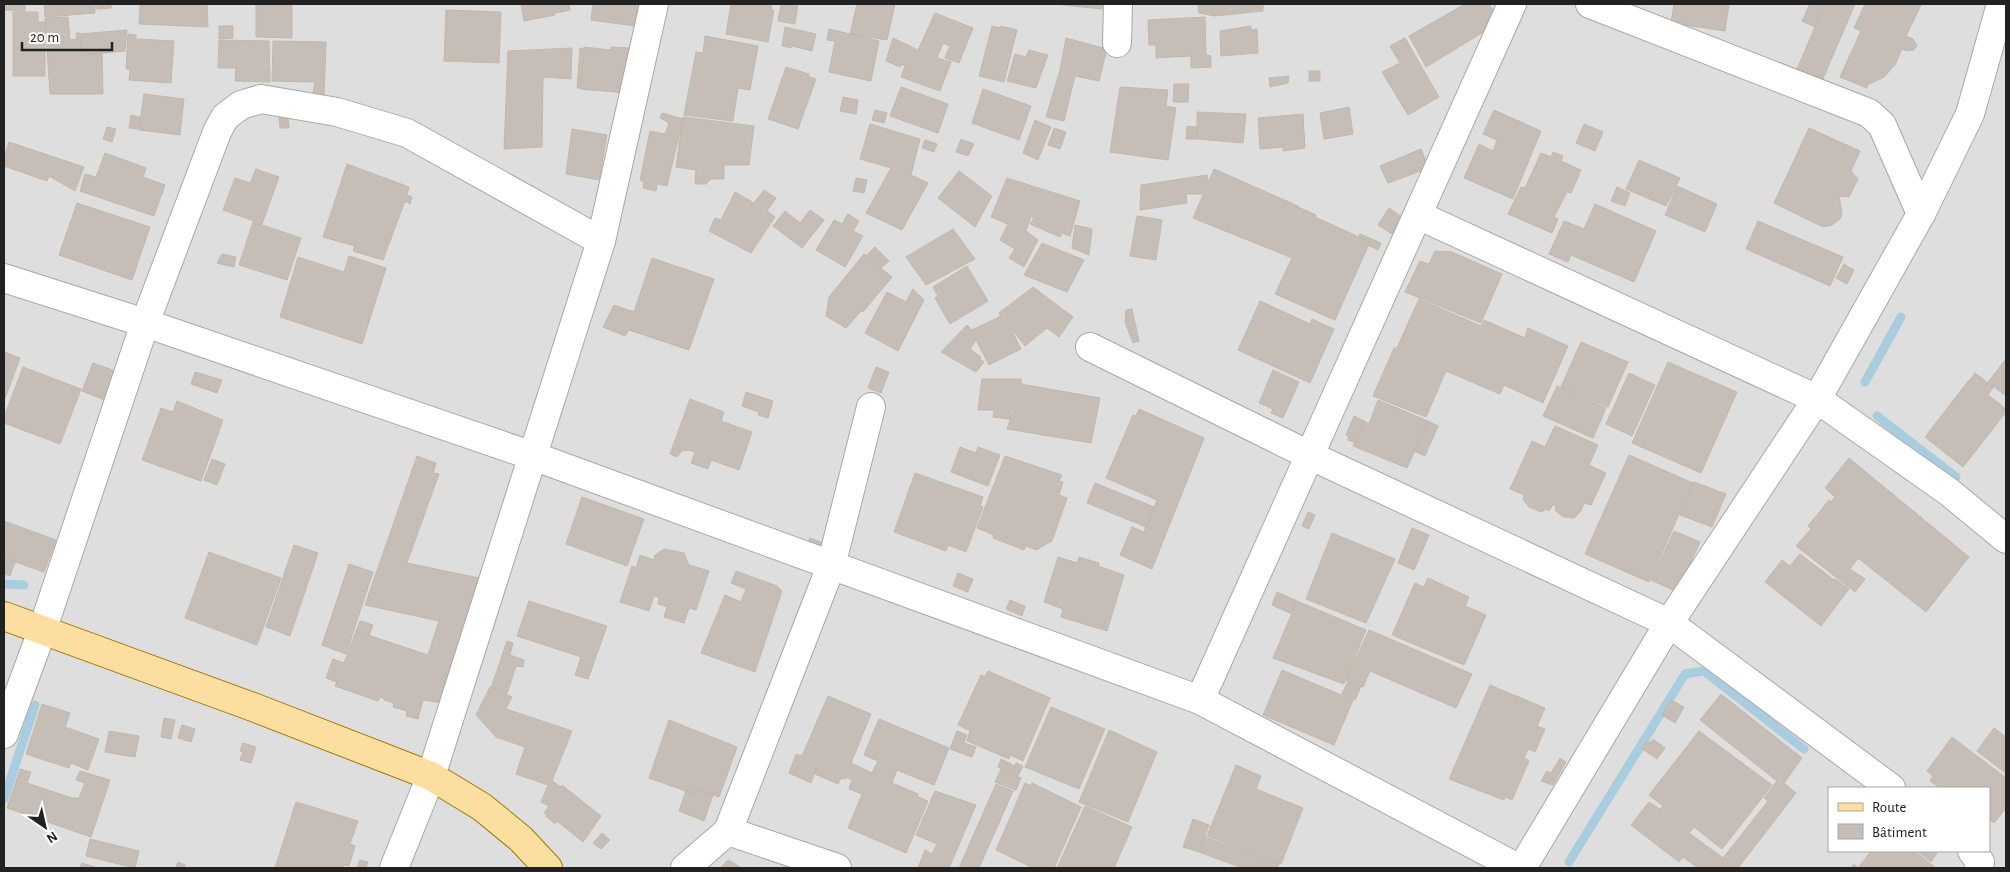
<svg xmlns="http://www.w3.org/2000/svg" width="2010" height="872" viewBox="0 0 2010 872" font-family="'Alegreya Sans',sans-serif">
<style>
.residential{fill:#dfdede;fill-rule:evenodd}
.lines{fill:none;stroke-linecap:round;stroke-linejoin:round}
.stream{stroke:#a8cddf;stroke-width:9}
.building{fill:#c6beb6;stroke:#c3b7a9}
.minor-casing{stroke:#a8a8a8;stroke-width:30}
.major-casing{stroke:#9e7800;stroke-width:30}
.minor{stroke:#fff;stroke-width:28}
.major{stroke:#fddea1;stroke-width:28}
</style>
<rect width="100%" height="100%" fill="#f1efe7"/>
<path class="residential" d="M4 4H2006V868H4ZM1829 788H1989V851H1829Z"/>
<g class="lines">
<g class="stream">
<path d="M1865 382 1901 317"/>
<path d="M1877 416 1956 477"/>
<path d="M4 584 24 585"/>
<path d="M4 799 35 705"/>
<path d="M1569 862 1685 674 1704 671 1804 749"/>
</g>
</g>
<g class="building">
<path d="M4 4H25V11L4 10Z"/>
<path d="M44 4H95V13L45 17Z"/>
<path d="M97 4H111V8L97 9Z"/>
<path d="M140 4H207L208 27 139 24Z"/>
<path d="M256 4H292V38L256 37Z"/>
<path d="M521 4H569L570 10 555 13V15L524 21Z"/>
<path d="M593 4H638L635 26 591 20Z"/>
<path d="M731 4H772L771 10H774L768 42 726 34Z"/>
<path d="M781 4H798L795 24 778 21Z"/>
<path d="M857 4H895L887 40 850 34Z"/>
<path d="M1054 4H1102V9Z"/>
<path d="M1198 4H1263V11L1215 16 1199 13Z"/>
<path d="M1465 4H1489L1500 22 1426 67 1409 36Z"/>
<path d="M1674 4H1729L1725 31 1671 23Z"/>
<path d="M1810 4 1824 6 1815 27 1802 21Z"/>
<path d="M1825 4H1855L1819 88 1794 76Z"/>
<path d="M1865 4 1921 5 1906 36 1913 39 1917 45 1914 50 1907 51 1902 49 1895 65 1884 77 1867 85V88L1840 77 1861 31 1854 28Z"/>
<path d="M446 10 501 12 499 63 444 61Z"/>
<path d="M13 12H38V22H45V76H13Z"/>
<path d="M935 13 973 28 959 63 945 58 950 46 943 43 937 58 951 62 940 91 901 77 905 66 902 64 900 67 886 61 893 38 918 50Z"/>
<path d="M68 17 70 40 77 39 76 33H80L82 55 102 53 103 94H50L45 18Z"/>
<path d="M1205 17 1206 55 1211 56V67L1191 68V56L1156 58V45H1149L1148 20Z"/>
<path d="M219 26H233V38L219 39Z"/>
<path d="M992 26 1000 28V26L1017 30 1004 82 979 76Z"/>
<path d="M1251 26V30L1257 29 1258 53 1221 56 1220 31Z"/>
<path d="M785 27 816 34 812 51 792 46 791 48 782 46Z"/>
<path d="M829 29 879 41 871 81 829 72 835 41 827 40Z"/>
<path d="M127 30 125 51 82 55 80 34Z"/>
<path d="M128 34 136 35V39L174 41 171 83 129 80 130 69H126Z"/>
<path d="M705 36 758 46 750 90 738 88 733 121 684 115 696 52 703 53Z"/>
<path d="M1066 38 1107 49 1099 81 1075 76 1064 121 1046 117 1060 70Z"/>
<path d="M1405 38 1439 97 1408 115 1382 72 1400 63 1390 46Z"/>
<path d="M219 40 269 41 270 82 235 81 236 68H218Z"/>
<path d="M273 41 326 42 324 98H312L315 82 272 81Z"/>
<path d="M584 47 611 50V47L629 48 626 93 580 89Z"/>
<path d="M572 48 571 79 543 77 542 147 504 149 508 51Z"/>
<path d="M580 48 584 49 580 88H577Z"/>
<path d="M1029 50 1048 55 1036 88 1007 81 1015 54 1026 57Z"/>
<path d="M786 67 809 74 808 76 816 79 798 129 768 119Z"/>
<rect x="1309" y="71" width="11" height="10"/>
<path d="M1289 76 1288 83 1270 87 1269 78Z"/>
<path d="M1174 84H1189L1188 102H1173Z"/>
<path d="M901 87 948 104 938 133 890 116Z"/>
<path d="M1120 87 1168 90 1166 106 1176 108 1168 160 1110 152Z"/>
<path d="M983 89 1031 106 1019 140 972 123Z"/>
<path d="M144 94 184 99 180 135 139 130Z"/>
<path d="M843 97 858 100 856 114 840 111Z"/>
<path d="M1349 107 1353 134 1324 139 1320 113Z"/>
<path d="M278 108H287L289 128H280Z"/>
<path d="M875 110 887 113 884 123 872 120Z"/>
<path d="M1494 110 1541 131 1513 199 1464 178 1479 144 1493 151 1497 140 1483 134Z"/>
<path d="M1197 112 1246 114 1243 143 1197 139Z"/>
<path d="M662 113 683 119 667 186 657 184 656 191 643 188 644 182 640 180 650 131 665 134 669 123 660 118Z"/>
<path d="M1303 114 1305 148 1283 151V147L1260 149 1258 118Z"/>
<path d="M131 115 140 117 138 129 129 128Z"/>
<path d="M683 117 754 126 749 165H724V179H711L706 184H695L696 170 676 167Z"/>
<path d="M1035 120 1051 127 1038 160 1023 153Z"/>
<path d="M870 124 920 139 911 175 928 183 902 230 866 213 891 168 860 159Z"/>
<path d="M1584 124 1603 132 1595 151 1576 143Z"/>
<path d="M1187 126 1197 127V139H1186Z"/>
<path d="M107 127 116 129 112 142 103 139Z"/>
<path d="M1054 128 1066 132 1060 149 1048 145Z"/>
<path d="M1809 128 1860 151 1851 171 1858 179 1849 197 1839 196 1842 214 1840 219 1832 225 1823 227 1774 203Z"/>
<path d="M572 129 607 135 599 180 566 174Z"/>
<path d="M961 139 974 144 968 156 956 152Z"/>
<path d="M925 140 937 144 934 152 922 148Z"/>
<path d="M9 142 84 167 75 191 49 176 47 181 4 166V158Z"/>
<path d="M1421 149 1429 168 1388 183 1380 166Z"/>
<path d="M1553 152 1563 156 1561 161 1581 170 1571 193 1567 192 1554 217 1558 219 1552 233 1508 214 1521 187 1525 188 1541 153 1551 157Z"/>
<path d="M105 153 146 168 143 177 165 185 154 216 80 191 85 174 96 177Z"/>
<path d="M1639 160 1680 178 1666 206 1626 189Z"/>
<path d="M347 164 409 187 407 195 412 197 410 204 405 201 383 260 353 251 355 246 323 237Z"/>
<path d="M256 169 279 177 262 224 223 210 235 178 250 183Z"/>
<path d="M1214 169 1298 206V207L1316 215 1315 217 1370 242 1335 320 1275 294 1292 258 1193 218Z"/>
<path d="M959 171 992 196 975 227 938 198Z"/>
<path d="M1207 175 1208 180 1202 194H1186L1187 203 1140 210 1141 185Z"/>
<path d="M856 178 867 180 864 193 853 191Z"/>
<path d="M1007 178 1080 201 1070 236 1062 233 1060 237 1030 224 1034 218 1031 216 1026 231 1038 240 1024 267 1009 258 1015 249 1000 240 1008 224 991 217Z"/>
<path d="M1677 186 1717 204 1705 232 1665 215Z"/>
<path d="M1617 187 1630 193 1625 206 1611 201Z"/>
<path d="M764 190 776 198 767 211 775 217 751 253 709 231 715 218 721 220 735 192 754 203Z"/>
<path d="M77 203 150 227 132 280 59 255Z"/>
<path d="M1595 204 1656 231 1634 282 1571 255 1568 262 1549 254 1564 221 1584 229Z"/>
<path d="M1389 208 1403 218 1392 234 1378 225Z"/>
<path d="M810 210 824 220 802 248 773 226 785 211 800 223Z"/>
<path d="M848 214 859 221 853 231 863 236 845 267 816 250 834 220 842 224Z"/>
<path d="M1137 216 1162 220 1156 260 1130 256Z"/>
<path d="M1758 221 1843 257 1830 286 1746 249Z"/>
<path d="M253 222 301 238 287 280 239 265Z"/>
<path d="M1075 225 1092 229 1089 255 1072 248Z"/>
<path d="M953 229 975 259 926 285 906 257Z"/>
<path d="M1360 234 1381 243 1378 250 1368 245 1370 242 1359 237Z"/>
<path d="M1042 243 1084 260 1067 292 1024 275Z"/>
<path d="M875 247 889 261 881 268 866 256Z"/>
<path d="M1435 251 1452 252 1502 274 1481 323 1405 292 1420 261 1429 264Z"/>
<path d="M222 254 236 257 234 267 217 263Z"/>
<path d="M864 254 892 277 863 312 861 311 846 328 826 316 829 297Z"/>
<path d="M349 256 386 268 362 344 280 317 298 257 344 272Z"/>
<path d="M652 258 714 279 689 350 629 330 625 336 603 327 614 305 634 312Z"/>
<path d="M1844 264 1854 270 1847 284 1836 278Z"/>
<path d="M967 266 988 301 950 324 935 298 938 296 933 287Z"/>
<path d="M1033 287 1073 317 1059 337 1047 328 1025 346 1010 327 1021 349 989 365 976 340 970 349 981 357 980 359 984 362 976 372 941 352 967 325 972 330 1001 316 999 313Z"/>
<path d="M913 289 924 300 898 351 865 333 887 292 906 302Z"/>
<path d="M1419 299 1481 326 1484 320 1525 338 1528 328 1568 346 1543 403 1504 385 1500 394 1446 371 1426 417 1373 396 1394 348H1397Z"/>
<path d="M1260 301 1310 324 1312 319 1334 329 1310 383 1238 350Z"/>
<path d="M1132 309 1139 341 1133 343 1125 322 1126 310Z"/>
<path d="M1581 342 1628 362 1608 407 1561 387Z"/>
<path d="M4 352 20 358 4 401Z"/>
<path d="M2006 359V396L1988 382Z"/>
<path d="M1668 362 1737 392 1701 473 1632 443Z"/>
<path d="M93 363 118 372 107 401 82 391Z"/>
<path d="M23 367 81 389 60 444 4 423V417Z"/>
<path d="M876 367 889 372 881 393 868 388Z"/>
<path d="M1273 370 1299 382 1283 418 1271 413 1273 409 1259 403Z"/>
<path d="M195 372 222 380 217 393 191 384Z"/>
<path d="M1629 373 1655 385 1632 436 1606 424Z"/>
<path d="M1975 373 1993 387 1988 395 2006 409V412L1963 467 1925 437 1969 380 1976 384 1970 380Z"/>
<path d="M982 379H1021V384L1100 398 1091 443 1007 429 1013 411 1011 410 1010 419 993 417 994 410H978Z"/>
<path d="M1557 386 1606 408 1593 438 1543 416Z"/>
<path d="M746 392 773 401 768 418 758 415 759 412 742 406Z"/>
<path d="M690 399 724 412 721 421 752 432 739 470 711 460 708 469 691 463 695 452 688 450 682 451 677 457 670 454Z"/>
<path d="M1378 400 1428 421 1407 468 1353 446 1364 421 1369 424Z"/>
<path d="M177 401 223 420 201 481 142 460 161 408 173 412Z"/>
<path d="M1139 409 1204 438 1152 569 1120 555 1132 527 1144 532 1157 500 1106 478 1133 415 1136 416Z"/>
<path d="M1354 416 1364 421 1355 442 1348 440 1349 437 1346 435Z"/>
<path d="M1428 421 1438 426 1425 456 1414 451Z"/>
<path d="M1555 426 1598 445 1589 465 1606 473 1591 505 1584 503 1581 511 1574 518 1563 517 1555 510 1556 506 1553 505 1549 511 1546 509 1541 512 1529 507 1523 499 1524 495 1510 489 1532 441 1545 447Z"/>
<path d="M960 447 976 453 978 447 1000 455 988 486 951 472Z"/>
<path d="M1629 455 1693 483 1649 582 1585 554Z"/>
<path d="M417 456 436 463 433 473 439 474 407 563 484 579 444 703 423 700 418 719 406 716 407 711 393 707 394 703 384 700V698L380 697 378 701 335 686 337 682 326 678 333 659 344 663 356 631 428 655 439 621 365 605Z"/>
<path d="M1005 456 1062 475 1059 481 1063 482 1059 495 1067 498 1052 541 1036 550 1026 546 1024 550 993 538 994 535 977 528Z"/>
<path d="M1849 458 1969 557 1926 612 1858 558 1850 569 1865 579 1855 592 1796 546 1811 529 1808 526 1829 500 1831 502 1835 497 1825 488Z"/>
<path d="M212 459 225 464 217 485 204 480Z"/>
<path d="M915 473 983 497 980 506 983 507 966 552 948 545 946 551 894 532Z"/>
<path d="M1694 482 1726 494 1712 527 1680 515Z"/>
<path d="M1095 483 1154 507 1146 527 1087 503Z"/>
<path d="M582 497 644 519 627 566 566 544Z"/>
<path d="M1308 512 1315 515 1309 529 1302 526Z"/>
<path d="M4 521 56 540 44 572 4 558Z"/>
<path d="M1412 528 1429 535 1414 570 1398 563Z"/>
<path d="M1674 531 1700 542 1677 592 1651 580Z"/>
<path d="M1332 533 1395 559 1366 623 1306 599Z"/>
<path d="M810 538 823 543 820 552 806 547Z"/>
<path d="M294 545 318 553 290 636 266 627Z"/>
<path d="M664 549 684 553 689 565 709 571 696 610 689 608 684 623 664 617 667 607 658 604 659 598 654 596 649 611 620 602 632 566 636 568 640 555 654 560 655 555Z"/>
<path d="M209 552 281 578 257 645 185 618Z"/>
<path d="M1800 554 1834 580 1835 579 1849 589 1821 626 1765 582 1782 560 1790 566Z"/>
<path d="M4 557 15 562 10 576 4 574Z"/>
<path d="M1058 557 1077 563 1079 557 1099 563 1098 566 1124 575 1107 631 1061 617 1063 609 1044 602Z"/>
<path d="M349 564 373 572 346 654 322 645Z"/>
<path d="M736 571 777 586 782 591 755 672 701 653 725 595 741 602 746 589 731 583Z"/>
<path d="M958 573 973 579 968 592 953 586Z"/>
<path d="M1428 578 1469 597 1465 606 1486 615 1464 665 1392 635 1415 583 1424 587Z"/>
<path d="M1277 592 1297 601 1292 614 1272 605Z"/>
<path d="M1010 600 1025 606 1022 616 1006 609Z"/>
<path d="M529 601 607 626 588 679 575 675 581 657 517 636Z"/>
<path d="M1297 601 1366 630 1344 684 1273 658Z"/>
<path d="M360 621 373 625 369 636 356 631Z"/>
<path d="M1369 630 1472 674 1456 708 1370 671 1363 687 1346 680Z"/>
<path d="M507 641 513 643 510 655 524 660 523 667 516 666 507 694 491 688Z"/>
<path d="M1282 670 1353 700 1334 745 1263 715Z"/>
<path d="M988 671 1050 698 1023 761 1010 755 1009 759 967 741 970 731 958 725 981 675 985 677Z"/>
<path d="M1348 681 1361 686 1355 700 1342 694Z"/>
<path d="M1490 685 1545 708 1537 726 1545 729 1535 752 1528 749 1524 758 1529 761 1512 800 1505 797 1504 800 1449 779Z"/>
<path d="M490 687 512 697 506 709 572 731 552 781 561 787 562 785 601 816 583 842 557 821 555 824 546 816 548 815 544 813 549 806 541 802 548 785 516 774 525 747 496 737 476 715Z"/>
<path d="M1721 694 1802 758 1784 783 1796 793 1738 868H1698L1683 857 1679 862 1631 825 1649 802 1660 809 1663 806 1649 795 1699 731 1772 785 1722 849 1694 827 1689 833 1723 858 1768 801 1764 798 1777 781 1700 720Z"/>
<path d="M828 696 871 714 851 763 872 773 878 761 864 755 879 719 949 748 934 785 897 770 892 783 918 794V797L928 801 906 853 848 828 862 794 849 789 852 780 846 777 845 779 841 778 838 784 815 774 816 768 811 783 789 773 796 754 802 756Z"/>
<path d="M1671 700 1684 707 1675 723 1662 715Z"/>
<path d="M42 704 70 713 65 727 99 739 88 770 71 763 69 768 26 754Z"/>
<path d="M1051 707 1105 729 1079 789 1025 767Z"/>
<path d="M164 718 175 720 171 739 161 737Z"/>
<path d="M669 720 737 747 719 797 696 789 694 794 649 778Z"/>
<path d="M182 725 195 729 191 742 178 738Z"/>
<path d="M1994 728 2006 737V771L2004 772 1977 751Z"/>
<path d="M1109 730 1157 752 1128 822 1079 802Z"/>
<path d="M109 731 139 736 135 757 105 752Z"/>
<path d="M957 731 967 735 964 743 976 747 972 757 950 749Z"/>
<path d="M1952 737 2006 778V808L1994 823 1989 819V788H1940L1930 781 1933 776 1927 771Z"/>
<path d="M1653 739 1665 748 1657 759 1641 748 1647 741 1650 743Z"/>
<path d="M243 743 256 747 251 763 240 760 243 752 240 751Z"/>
<path d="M1560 758 1566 762 1553 785 1541 781 1547 771 1551 773Z"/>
<path d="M1001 759 1015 766 1016 763 1023 766 1018 776 998 767Z"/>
<path d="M1236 765 1261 776 1256 789 1303 808 1281 864 1207 836Z"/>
<path d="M20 769 31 772 27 783 72 798H79L85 783 76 780 80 771 110 780 91 837 7 808Z"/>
<path d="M1001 769 1021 778 1016 790 995 782Z"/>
<path d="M1025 783 1031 786 1032 783 1081 807 1054 868H1033L996 850Z"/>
<path d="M996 784 1013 791 979 868H959Z"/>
<path d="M696 789 713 795 704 821 679 811 686 791 694 794Z"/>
<path d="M935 791 976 805 949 868H918L925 850 932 854 937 844 916 835Z"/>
<path d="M296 802 358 821 350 844 355 846 349 866 344 865 343 868H275Z"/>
<path d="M1085 806 1132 827 1114 868H1057Z"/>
<path d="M1193 819 1209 825 1199 852 1183 847Z"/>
<path d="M602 833 610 840 601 849 593 843Z"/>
<path d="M1205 837 1279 864 1277 868H1242L1199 852Z"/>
<path d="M90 839 139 851 135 868 86 856Z"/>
<path d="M1871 851H1914L1936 868H1851L1854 864 1858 868Z"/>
<path d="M1917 851H1934L1937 853 1931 862Z"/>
<path d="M360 860 368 862 366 868H357Z"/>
<path d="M728 860 735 864 741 868H720Z"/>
<path d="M178 862 185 865 184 868H176Z"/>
<path d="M82 863 98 868H80Z"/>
</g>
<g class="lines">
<defs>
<g id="minor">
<path d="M1590 4 1869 113 1882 125 1921 214"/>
<path d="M1117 43 1118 4"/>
<path d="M1418 215 1817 399 1949 492 2006 539"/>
<path d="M4 278 145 323 533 456 1200 700 1518 868"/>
<path d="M1090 347 1309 455 1669 623 1891 788"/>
<path d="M1200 700 1512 4"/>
<path d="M4 734 42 631 145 323 217 132 225 117 241 105 261 99 337 112 407 133 601 241"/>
<path d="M728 831 837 868"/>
<path d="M1972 851 1980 862 1979 868"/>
<path d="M394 868 431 776 601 241 654 4"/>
<path d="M685 868 728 831 831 566 871 407"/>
<path d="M1522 868 1669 623 1817 399 1921 214 1970 114 2001 4"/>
</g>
<path id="major" d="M4 616 253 707 431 776 482 807 521 839 548 868"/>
</defs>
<use href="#minor" class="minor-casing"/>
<use href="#major" class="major-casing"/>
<use href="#minor" class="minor"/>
<use href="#major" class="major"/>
</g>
<rect width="2010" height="872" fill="none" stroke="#212121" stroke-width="10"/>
<rect x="1828" y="787" width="162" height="65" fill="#ffffff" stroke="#a6a6a6"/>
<rect x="1838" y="803" width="25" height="8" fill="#fddea1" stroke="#a6a6a6"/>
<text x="1872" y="812" font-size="15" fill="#212121">Route</text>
<rect x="1838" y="824" width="25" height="15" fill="#c6beb6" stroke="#a6a6a6"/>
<text x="1872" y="837" font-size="15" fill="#212121">Bâtiment</text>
<g transform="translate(45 827) rotate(146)" stroke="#ffffff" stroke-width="4" paint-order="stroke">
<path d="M0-4L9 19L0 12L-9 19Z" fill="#212121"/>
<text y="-8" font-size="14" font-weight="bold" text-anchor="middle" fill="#212121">N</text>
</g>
<path d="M22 42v8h90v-8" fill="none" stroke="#212121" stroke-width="2.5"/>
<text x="30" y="42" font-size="15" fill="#212121" stroke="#ffffff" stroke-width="4" paint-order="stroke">20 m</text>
</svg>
